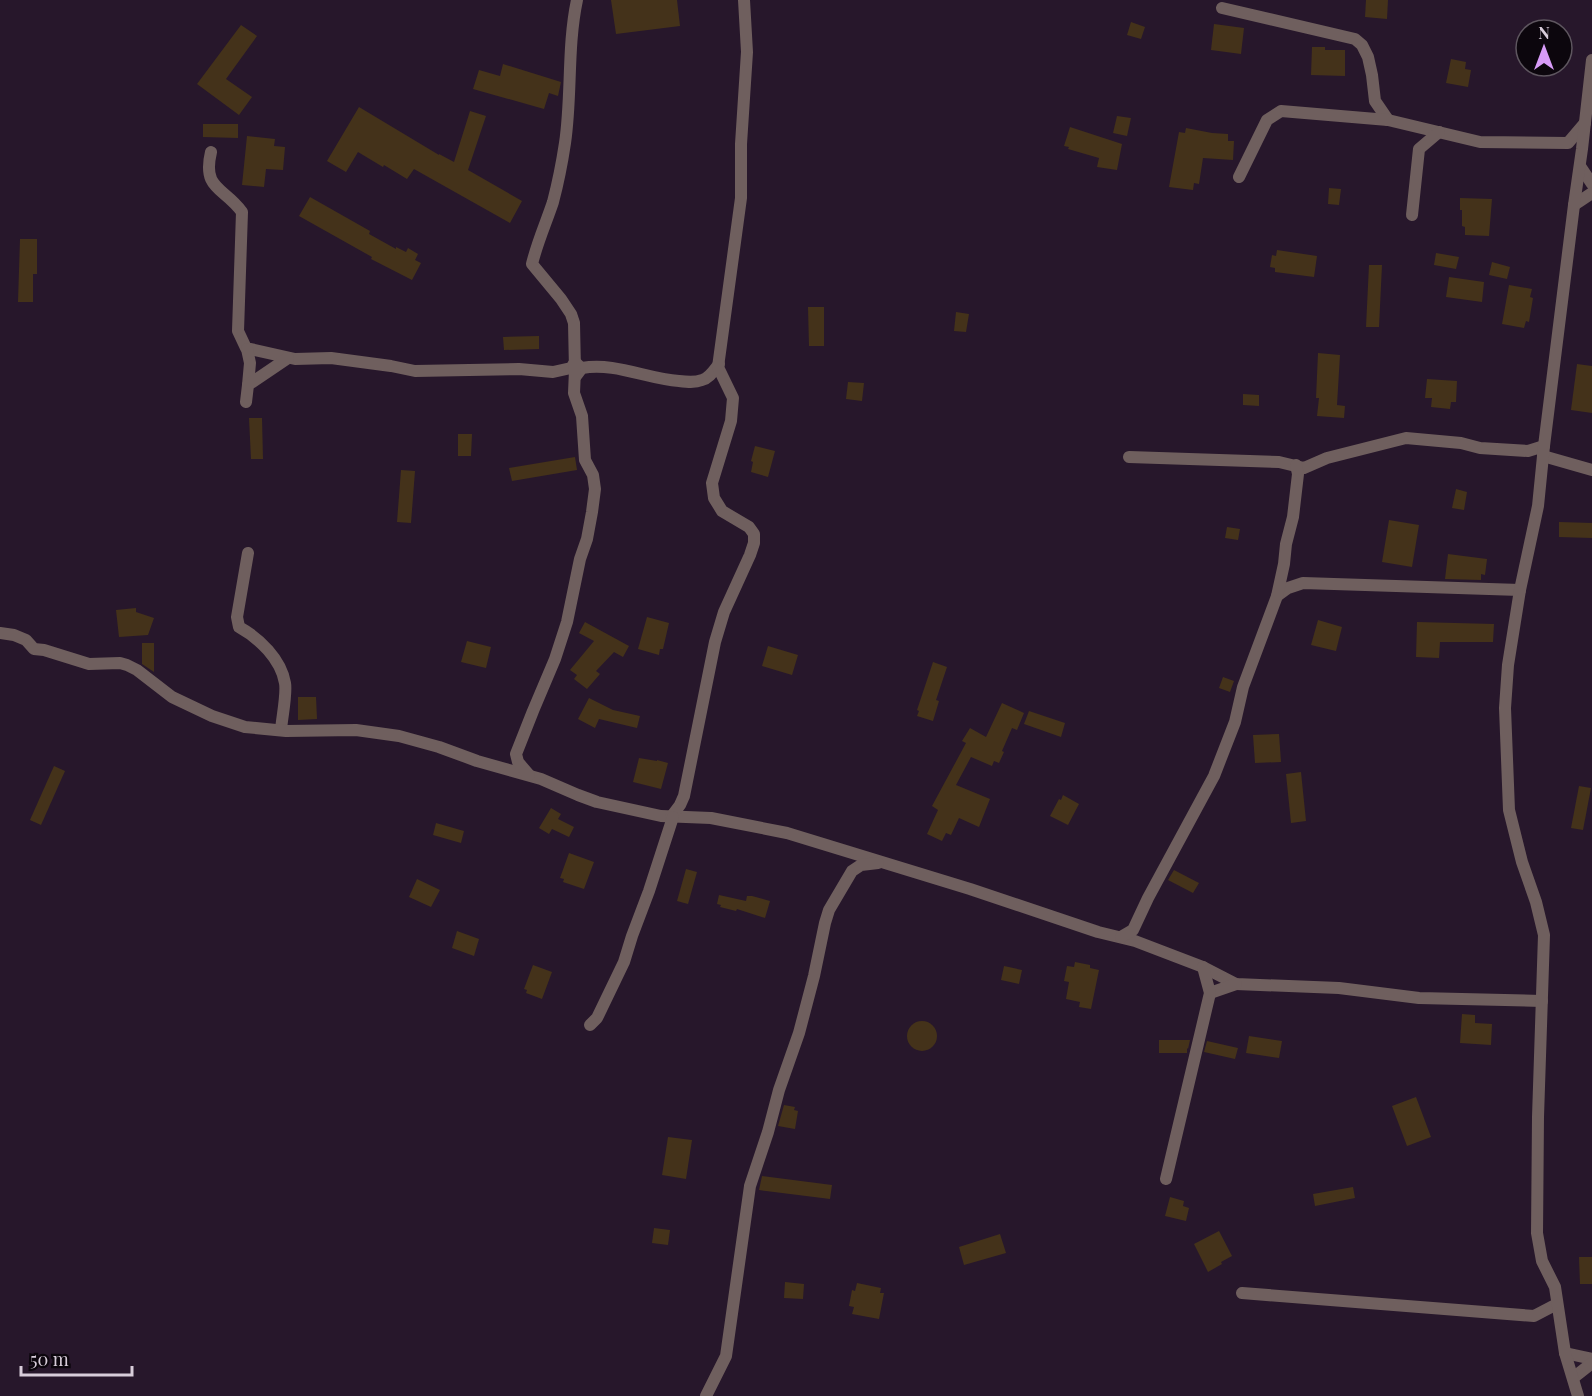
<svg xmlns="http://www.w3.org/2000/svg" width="1592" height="1396" viewBox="0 0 1592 1396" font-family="'Playfair Display',serif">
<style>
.building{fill:#44321a}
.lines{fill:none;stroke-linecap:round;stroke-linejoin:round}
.minor{stroke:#6f5f5e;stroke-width:12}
</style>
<rect width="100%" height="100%" fill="#27172b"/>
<g class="building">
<path d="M611 0H677L680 26 616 34Z"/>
<path d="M1366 0H1388L1387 19 1365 17Z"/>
<path d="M1131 22 1145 27 1141 39 1127 35Z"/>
<path d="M1214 24 1244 28 1241 54 1211 50Z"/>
<path d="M241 25 257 36 226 79 252 97 239 115 197 84Z"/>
<path d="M1312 47H1325V50H1345V76L1311 75Z"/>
<path d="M1451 59 1466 62 1465 69 1471 70 1468 87 1446 83Z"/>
<path d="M503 64 561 82 558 96 549 93 544 109 473 89 479 70 500 76Z"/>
<path d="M359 107 439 155V154L454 162 470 111 486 116 468 170 522 201 510 223 414 169 407 179 384 165 383 167 358 152 346 172 327 161Z"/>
<path d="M1117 116 1131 118 1127 136 1113 133Z"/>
<path d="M203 124H238V138L203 137Z"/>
<path d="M1070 127 1122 144 1117 170 1097 167 1099 158 1068 149 1069 147 1064 146Z"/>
<path d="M1186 128 1212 133 1228 134V141H1234L1233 160 1203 158 1199 184 1194 183 1193 190 1169 187 1179 132 1185 133Z"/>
<path d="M247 136 275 139 274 146 285 147 283 170 266 169 264 187 242 185Z"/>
<path d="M1329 188 1341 189 1339 205 1328 204Z"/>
<path d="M310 197 370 231 369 234 396 249V247L406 252 408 248 418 254 415 260 421 263 412 280 371 259 372 257 299 216Z"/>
<path d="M1460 198 1492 199 1489 236 1465 235V227L1462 226V210H1460Z"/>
<path d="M20 239H37V274H33V302H18Z"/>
<path d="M1277 250 1317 256 1314 277 1275 272V268L1270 267 1272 255 1276 256Z"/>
<path d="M1436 253 1459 257 1456 269 1434 265Z"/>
<path d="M1492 262 1510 267 1507 279 1489 275Z"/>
<path d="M1369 265H1382L1379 327H1366Z"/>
<path d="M1449 277 1484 282 1482 302 1446 297Z"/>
<path d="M1509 285 1532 289 1530 297 1533 298 1529 322 1526 321 1524 328 1502 324Z"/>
<path d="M808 307H824V346H809Z"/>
<path d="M956 312 969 314 966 332 954 331Z"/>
<path d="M539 336V349L504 350 503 337Z"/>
<path d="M1318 353 1340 355 1337 405 1345 406 1344 418 1317 416 1319 398H1316Z"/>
<path d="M1577 364 1592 366V413L1571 410Z"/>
<path d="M1427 379 1457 381 1456 402H1451L1450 409 1431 407 1432 398H1425Z"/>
<path d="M848 382 864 383 862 401 846 399Z"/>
<path d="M1243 394 1259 395V406L1243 405Z"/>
<path d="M249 418H262L263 459H251Z"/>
<path d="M458 434H472L471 456H458Z"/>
<path d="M755 446 775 451 768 477 751 472 753 462 751 461Z"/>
<path d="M575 457 577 470 512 481 509 468Z"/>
<path d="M401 470 415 471 411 523 397 522Z"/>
<path d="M1456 489 1467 492 1464 510 1452 508Z"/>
<path d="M1389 520 1419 525 1412 567 1382 562Z"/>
<path d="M1559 522 1592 523V538L1559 537Z"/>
<path d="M1227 527 1240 529 1238 540 1225 538Z"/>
<path d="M1448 554 1487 559 1485 575 1481 574V580L1445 579Z"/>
<path d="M136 608V612L154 618 148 635 119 637 116 610Z"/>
<path d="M647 617 669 623 663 649H660L659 655 638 649Z"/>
<path d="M1318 620 1342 627 1336 651 1311 645Z"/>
<path d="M585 622 629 646 623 657 614 652 596 671 600 674 587 689 574 679 577 675 570 670 594 641 579 633Z"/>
<path d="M1417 622 1494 624 1493 642H1440L1439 658 1416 657Z"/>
<path d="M467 641 491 647 486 668 461 662Z"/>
<path d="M142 643H154V672L142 664Z"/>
<path d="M768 646 798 655 792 675 762 666Z"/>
<path d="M933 662 947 667 936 700 939 701 933 721 917 716 919 711 917 710Z"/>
<path d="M1223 677 1234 681 1230 692 1219 688Z"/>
<path d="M298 697H316L317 719 298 720Z"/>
<path d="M589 698 613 710 640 716 637 728 599 719 595 728 578 719Z"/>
<path d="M1002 703 1024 713 1017 730 1012 728 1002 751 1004 752 999 763 994 761 992 766 971 757 956 785 990 799 979 827 959 818 951 835 946 833 942 841 927 834 938 810 932 806 966 743 962 741 970 728 986 737Z"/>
<path d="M1029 711 1065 723 1061 737 1024 724Z"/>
<path d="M1279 734 1281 762 1255 763 1253 735Z"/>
<path d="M639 758 657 761V760L668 763 661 789 633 782Z"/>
<path d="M54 766 65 771 41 825 30 820Z"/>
<path d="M1301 772 1306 821 1291 823 1286 774Z"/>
<path d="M1579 786 1591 788 1583 830 1571 828Z"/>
<path d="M1063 795 1079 804 1068 825 1050 816 1059 799 1061 800Z"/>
<path d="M551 808 561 814 558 819 574 827 569 837 552 829 549 834 539 828Z"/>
<path d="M436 823 464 831 461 843 433 835Z"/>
<path d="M569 853 594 862 584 889 563 882 564 879 560 878Z"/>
<path d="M686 869 697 872 688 904 677 901Z"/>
<path d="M1174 870 1199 883 1193 893 1168 880Z"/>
<path d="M417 879 440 890 431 907 409 897Z"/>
<path d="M719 895 746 901 747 896H752L770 901 765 918 737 909 736 911 720 907 721 905 717 904Z"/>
<path d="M457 931 479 939 474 956 452 948Z"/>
<path d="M1075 962 1090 965V968L1099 970 1091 1009 1079 1007 1080 1002 1066 999 1069 982 1064 981 1067 966 1074 967Z"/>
<path d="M533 965 552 972 542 999 526 993 527 990 524 989Z"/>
<path d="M1004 966 1022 970 1019 984 1001 980Z"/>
<path d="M1462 1014 1475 1015V1023L1492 1024 1491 1045 1460 1043Z"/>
<circle cx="922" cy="1036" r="15"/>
<path d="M1249 1036 1282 1041 1279 1058 1246 1053Z"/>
<path d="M1159 1040H1190L1188 1049 1187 1048V1053H1159Z"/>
<path d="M1207 1041 1238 1048 1235 1059 1204 1052Z"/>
<path d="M1416 1097 1431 1137 1407 1146 1392 1106Z"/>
<path d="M784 1105 795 1107 794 1110 798 1111 795 1129 778 1126Z"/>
<path d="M668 1137 692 1140 686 1179 662 1175Z"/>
<path d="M762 1176 832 1185 830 1199 759 1190Z"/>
<path d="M1353 1187 1355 1198 1315 1206 1313 1194Z"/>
<path d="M1170 1197 1184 1201 1183 1206 1189 1208 1186 1221 1165 1216Z"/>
<path d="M654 1228 670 1230 668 1245 652 1243Z"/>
<path d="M1219 1231 1232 1256 1221 1262 1222 1264 1208 1272 1194 1244Z"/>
<path d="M1000 1234 1006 1253 964 1265 959 1247Z"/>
<path d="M1579 1257H1592V1284H1580Z"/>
<path d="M785 1282 804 1284 803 1299 784 1298Z"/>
<path d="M857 1283 881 1288 880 1293H884L879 1319 852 1314 854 1307 849 1306 852 1290 855 1291Z"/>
</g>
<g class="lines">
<g class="minor">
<path d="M1222 8 1355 39 1362 45 1368 57 1372 75 1375 101 1388 120"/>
<path d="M211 152C202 190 224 187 242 212L238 331 246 348 295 359 331 358 391 366 415 371 519 369 553 372 571 368 575 362 579 366"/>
<path d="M1580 166 1592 184"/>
<path d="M1239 177 1267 120 1281 111 1388 120 1480 142 1568 143 1585 123"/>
<path d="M1574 205 1592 193"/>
<path d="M1412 215 1419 149 1439 132"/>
<path d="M247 349 250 363 248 385"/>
<path d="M576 376 582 368C615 362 647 379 679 381 687 382 695 383 702 380 710 378 714 370 719 364"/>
<path d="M246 402 248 385 288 358"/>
<path d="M1543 456 1592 470"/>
<path d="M1129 457 1279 462 1304 468 1327 458 1406 438 1461 443 1480 448 1528 451 1544 446"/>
<path d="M248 553 237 617 239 627C259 638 281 659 285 683 287 694 282 717 281 730"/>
<path d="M1277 596 1288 588 1303 583 1520 590"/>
<path d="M0 633 14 635 26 640 34 649 44 650 89 664 120 663 127 665 137 670 172 697 212 716 245 727 286 731 356 730 399 736 439 747 477 761 541 779 578 795 597 802 661 816 711 818 787 833 970 889 1098 932 1135 941 1203 967 1236 984 1339 988 1419 998 1542 1001"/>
<path d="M529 775 518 762 516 754 533 711 555 659 567 622 580 559 587 539 592 512 595 489 593 475 585 460 582 416 574 393 575 370 574 323 571 314 561 299 532 264C537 243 546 223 553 202 558 183 562 163 565 143 572 96 567 47 577 0"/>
<path d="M671 817 680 805 684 796 715 642 724 612 750 555 754 543V534L749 527 722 511 714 498 712 483 731 421 733 398 718 367 741 198V144L747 52 744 0"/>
<path d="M1121 937 1133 930 1148 898 1214 776 1235 722 1243 687 1277 596 1284 564 1286 544 1293 517 1298 474 1296 465"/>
<path d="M1210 993 1236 984"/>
<path d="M590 1025 597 1018 624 962 632 936 649 891 673 817"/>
<path d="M1166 1179 1210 993 1203 967"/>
<path d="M1242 1293 1534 1316 1557 1304"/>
<path d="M1565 1353 1592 1359"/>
<path d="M1573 1378 1592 1363"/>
<path d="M706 1396 726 1356 750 1186 768 1132 779 1090 799 1033 814 976 825 923 829 910 852 871 861 865 878 863"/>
<path d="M1578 1396 1565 1353 1555 1287 1542 1261 1537 1233 1538 1117 1544 935 1536 902 1522 862 1509 810 1505 708 1508 665 1520 590 1538 506 1544 446 1574 205 1582 149 1592 60"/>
</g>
</g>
<g transform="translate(1544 48)"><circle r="28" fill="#0c060d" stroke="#5e565f" stroke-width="1.5"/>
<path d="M0-4.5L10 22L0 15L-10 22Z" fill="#d89bf8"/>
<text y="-9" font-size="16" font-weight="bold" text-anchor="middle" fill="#d8cdda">N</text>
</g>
<path d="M21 1366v9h111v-9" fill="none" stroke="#d8cdda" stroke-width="3"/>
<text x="30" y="1366" font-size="18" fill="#d8cdda" stroke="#0c060d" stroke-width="4.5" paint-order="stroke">50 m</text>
</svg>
